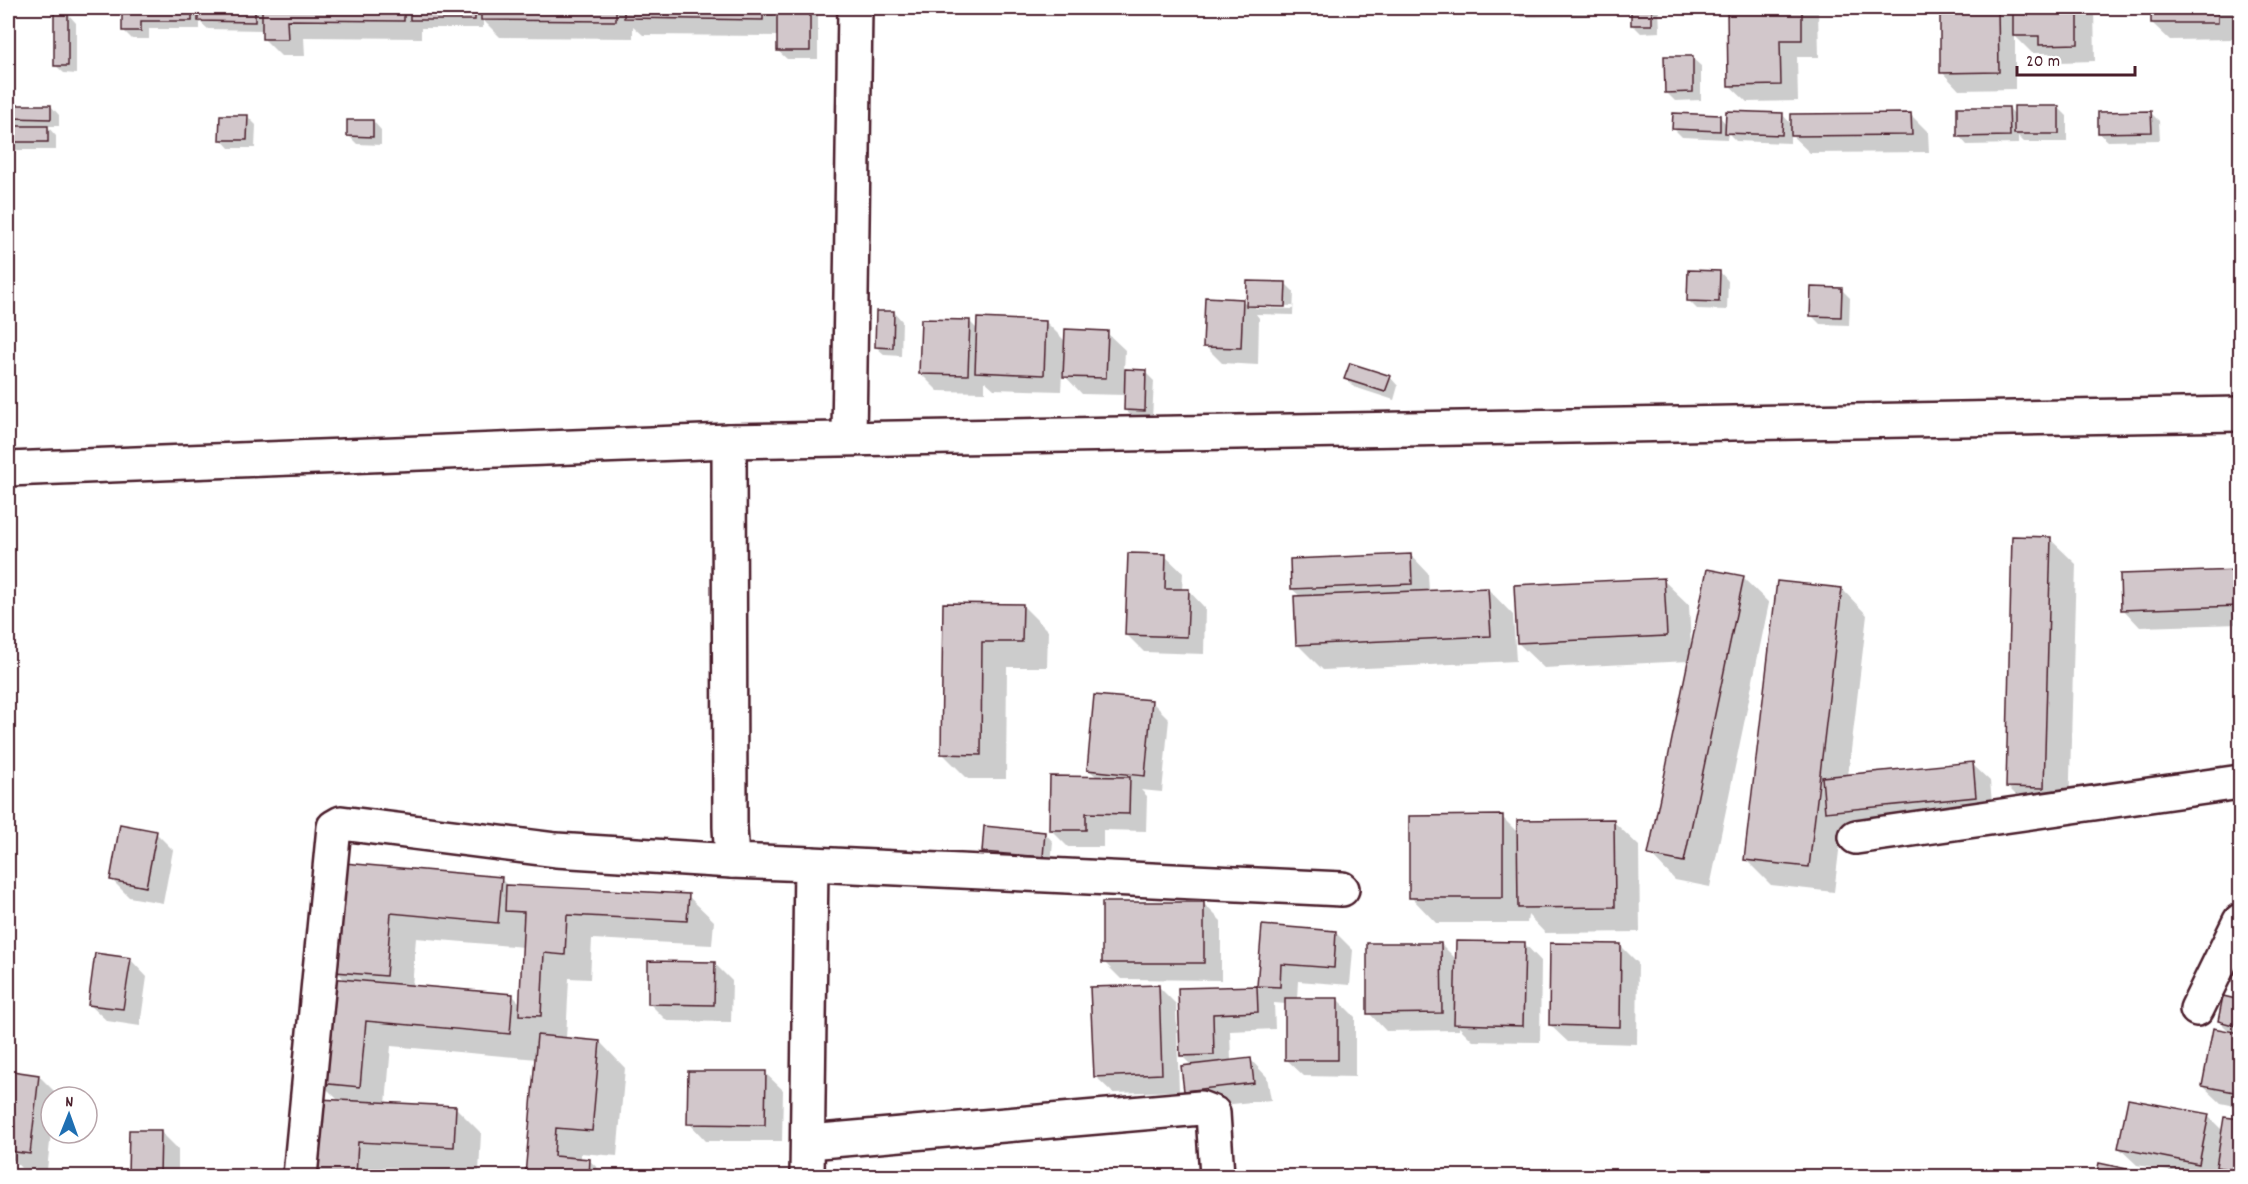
<svg xmlns="http://www.w3.org/2000/svg" width="2248" height="1184" viewBox="0 0 2248 1184" font-family="Dekko,sans-serif">
<style>
.shadow{fill:#0003;fill-rule:evenodd}
.building{fill:#d2c7cb;stroke:#4a1f2b;stroke-width:1.5}
.lines{fill:none;stroke-linecap:round;stroke-linejoin:round}
.street-casing{stroke:#4a1f2b;stroke-width:38}
.secondary-casing{stroke:#4a1f2b;stroke-width:38}
.street{stroke:#fff;stroke-width:33}
.secondary{stroke:#fff;stroke-width:33}
</style>
<rect width="100%" height="100%" fill="#fff"/>
<filter id="ink" filterUnits="userSpaceOnUse"><feTurbulence type="fractalNoise" baseFrequency=".0167" numOctaves="2"/><feDisplacementMap in="SourceGraphic" scale="12" xChannelSelector="R" yChannelSelector="G"/><feConvolveMatrix kernelMatrix="1 2 1 2 8 2 1 2 1" color-interpolation-filters="sRGB"/></filter>
<g filter="url(#ink)">
<g class="shadow">
<path d="M124 8H197L200 10V8H261L263 10V8H620L625 13V8H767L778 19 779 8H815L818 11V59H787L778 51V36L643 35 633 26V38L500 37 483 20V28H421V38L304 37 305 56H281L263 38V30L208 29 200 22V29H149V39H132L124 31Z"/>
<path d="M1512 8H1587V16L1521 17Z"/>
<path d="M1587 8H1659L1660 32 1641 33 1632 24V13L1593 14Z"/>
<path d="M1729 8H1816L1818 9 1819 57H1797L1798 101 1747 102 1729 85Z"/>
<path d="M1941 8H2094L2095 61 2058 62 2049 53H2032L2015 36V89L1959 90 1942 72Z"/>
<path d="M2152 8H2234L2235 39 2170 40 2152 23Z"/>
<path d="M68 14 76 23V74L64 73 55 65Z"/>
<path d="M1692 58 1701 66V100L1675 101 1666 92Z"/>
<path d="M8 106H51L59 115V126H47L56 136V150H9L8 148Z"/>
<path d="M2058 107 2067 116V142H2024L2018 136V144L1967 145 1959 136 2009 108 2015 115Z"/>
<path d="M2150 112 2159 121 2160 140 2108 141 2099 133Z"/>
<path d="M1782 114 1792 125 1911 115 1928 132 1929 152 1810 153 1790 134V143L1736 141 1728 133 1727 139 1682 137 1674 129 1719 116 1727 125Z"/>
<path d="M247 116 256 125 255 148H229L221 139Z"/>
<path d="M373 121 381 130V145L357 144 349 136Z"/>
<path d="M1720 272 1728 281 1727 310 1697 309 1688 300Z"/>
<path d="M1249 283 1286 284 1294 292 1293 315 1256 314 1259 318 1258 365 1222 363 1205 346 1242 300 1248 306ZM1255 305 1293 306V309L1255 308Z"/>
<path d="M1842 290 1850 298 1849 325 1820 324 1811 315Z"/>
<path d="M894 312 902 321 901 356 885 355 876 347Z"/>
<path d="M970 322 978 330 1046 322 1066 342 1107 333 1125 350 1124 371 1145 372 1154 381 1152 419 1134 418 1125 410 1126 395 1082 394 1062 373 1061 391 994 389 985 381V392L938 391 920 373Z"/>
<path d="M1390 377 1398 386 1394 400 1354 387 1346 379Z"/>
<path d="M2050 539 2076 564 2069 813 2033 812 2007 786Z"/>
<path d="M1411 555 1428 573 1429 592 1488 589 1513 615 1516 661 1323 670 1297 644 1301 597 1292 589Z"/>
<path d="M1165 556 1183 573 1182 590H1188L1205 608 1204 654 1144 652 1126 634Z"/>
<path d="M2240 572V624L2140 627 2123 609 2122 575Z"/>
<path d="M1743 578 1769 603 1710 887 1675 880 1650 854 1689 661 1544 668 1518 643 1663 580 1689 605 1691 647Z"/>
<path d="M1842 589 1867 615 1848 776 1972 764 1990 781 1993 814 1844 829 1842 827 1834 892 1771 885 1745 859Z"/>
<path d="M944 605H1022L1048 631 1047 667H1007L1006 779H968L942 753Z"/>
<path d="M1151 701 1169 719 1162 792 1141 790 1147 796 1146 831 1103 830V847H1068L1050 829 1098 778 1089 770Z"/>
<path d="M1502 817 1519 834 1613 821 1639 846 1640 932 1545 933 1528 915 1527 923H1436L1411 897Z"/>
<path d="M156 833 173 850 163 903 129 897 111 879Z"/>
<path d="M1045 833 1053 842 1051 865 992 860 984 852Z"/>
<path d="M346 865 501 879 509 887 688 896 714 921 712 945 592 939 590 979 569 978 566 1039 600 1042 625 1068 617 1156 581 1153V1160H589L606 1176H527L537 1059 391 1046 386 1104 456 1108 481 1133 479 1172 383 1167 382 1176H315L340 1102 321 1083 346 981 337 972ZM416 938 524 947 521 1004 513 996 412 987Z"/>
<path d="M1204 904 1221 921V980L1121 979 1104 962Z"/>
<path d="M1263 927 1335 932 1353 950 1350 985 1298 981 1297 999 1338 1000 1355 1017V1077L1304 1076 1286 1059V1004L1274 1003 1275 1029 1230 1031 1231 1061 1250 1059 1267 1077 1271 1100 1203 1107 1186 1090 1192 1066 1182 1056 1179 989 1259 988Z"/>
<path d="M1524 943 1541 961 1540 1042 1473 1041 1459 1027V1030L1386 1031 1369 1013 1441 944 1457 960Z"/>
<path d="M1621 946 1638 963 1637 1044 1568 1042 1550 1025Z"/>
<path d="M130 959 147 977 140 1026 107 1021 89 1004Z"/>
<path d="M715 964 732 981 731 1022 667 1021 649 1003Z"/>
<path d="M1158 986 1176 1004 1179 1091 1113 1093 1095 1076Z"/>
<path d="M2240 987V1107L2221 1103 2203 1086 2231 1033 2219 1021 2238 1001Z"/>
<path d="M14 1073 39 1076 56 1093V1097H51V1133L47 1170 21 1168 8 1154V1121Z"/>
<path d="M765 1073 783 1090 782 1141H706L689 1123Z"/>
<path d="M2208 1116 2223 1131 2225 1118 2240 1121V1176H2228L2219 1167 2217 1176H2195L2137 1165 2119 1148Z"/>
<path d="M131 1131 161 1132 178 1149V1176H130Z"/>
<path d="M2100 1165 2153 1176H2097Z"/>
</g>
<g class="building">
<path d="M122 8H192V21H141V31H122Z"/>
<path d="M198 8H255V22L198 21Z"/>
<path d="M262 8H404V21L287 20 288 39H262Z"/>
<rect x="410" y="8" width="65" height="12"/>
<path d="M481 8H616V21L481 20Z"/>
<path d="M624 8H763V20L624 18Z"/>
<rect x="777" y="8" width="33" height="43"/>
<path d="M1511 8H1579L1511 9Z"/>
<rect x="1631" y="8" width="21" height="17"/>
<path d="M1727 8H1802V40H1780L1781 85 1728 86Z"/>
<path d="M1940 8H1998L1999 72 1940 73Z"/>
<path d="M2013 8H2078V44L2039 45V36H2013Z"/>
<rect x="2151" y="8" width="67" height="15"/>
<path d="M54 12 68 13V66H54Z"/>
<path d="M1664 56H1693V92L1665 93Z"/>
<path d="M8 105H51V119L8 118Z"/>
<rect x="2014" y="106" width="45" height="28"/>
<path d="M1957 107H2009L2010 136 1957 137Z"/>
<path d="M1726 111 1783 113 1782 135 1725 133Z"/>
<path d="M2151 111 2152 132 2098 133V112Z"/>
<path d="M1673 113 1720 115V131L1672 129Z"/>
<path d="M1911 113 1912 135 1791 136V114Z"/>
<path d="M220 115H248L247 140H219Z"/>
<path d="M347 120H373V137L347 136Z"/>
<rect x="8" y="126" width="40" height="16"/>
<path d="M1688 270 1720 271 1719 302 1687 301Z"/>
<path d="M1247 281 1286 282 1285 307 1246 306Z"/>
<path d="M1811 287 1842 288 1841 317 1810 316Z"/>
<path d="M1205 297 1243 299 1241 348 1203 347Z"/>
<path d="M876 311H894L893 348 875 347Z"/>
<path d="M977 318 1046 321 1044 375 975 372Z"/>
<path d="M921 319 970 320 968 375 919 374Z"/>
<path d="M1065 329 1108 331 1106 378 1063 377Z"/>
<path d="M1350 363 1391 376 1385 392 1344 379Z"/>
<path d="M1125 369 1146 370 1145 411 1124 410Z"/>
<path d="M2012 536 2051 537 2044 788 2006 787Z"/>
<path d="M1128 553 1166 554 1165 589H1189L1187 637 1125 635Z"/>
<path d="M1411 554 1412 584 1291 589 1290 559Z"/>
<path d="M1707 569 1744 576 1684 862 1648 855Z"/>
<path d="M2240 570V606L2121 610 2120 574Z"/>
<path d="M1664 578 1667 636 1517 643 1514 585Z"/>
<path d="M1777 581 1842 588 1809 867 1744 860Z"/>
<path d="M1488 588 1491 636 1296 645 1294 596Z"/>
<path d="M943 603 1023 604 1022 642H982L981 755 941 754Z"/>
<path d="M1094 695 1152 700 1145 776 1087 770Z"/>
<path d="M1973 762 1976 797 1825 812 1822 777Z"/>
<path d="M1050 776 1130 777 1129 814 1086 813V830H1049Z"/>
<path d="M1503 815V898H1409V816Z"/>
<path d="M1614 819 1615 907 1518 908 1517 820Z"/>
<path d="M120 824 157 831 146 887 110 880Z"/>
<path d="M984 826 1045 832 1043 857 982 852Z"/>
<path d="M344 863 502 877 498 923 391 913 386 976 335 972Z"/>
<path d="M506 885 689 894 687 921 567 915 565 955 544 953 541 1016 519 1015 524 912 505 911Z"/>
<rect x="1102" y="902" width="102" height="61"/>
<path d="M1262 925 1336 931 1334 968 1281 964 1280 987 1257 986Z"/>
<path d="M1456 941 1525 942 1523 1026 1454 1024Z"/>
<path d="M1367 943H1441L1442 1013 1367 1014Z"/>
<path d="M1550 943 1621 944 1620 1027 1549 1025Z"/>
<path d="M95 953 131 958 123 1009 88 1005Z"/>
<path d="M648 961 715 962 714 1005 648 1004Z"/>
<path d="M329 978 513 994 510 1034 366 1021 360 1087 319 1083Z"/>
<path d="M2240 980V1027L2218 1021 2223 996 2236 999Z"/>
<path d="M1159 985 1162 1074 1094 1077 1090 987Z"/>
<path d="M1257 986 1258 1012 1213 1014 1214 1055 1180 1056 1178 988Z"/>
<rect x="1285" y="998" width="53" height="62"/>
<path d="M2213 1028 2240 1033V1093L2202 1086Z"/>
<path d="M537 1035 600 1041 592 1131 556 1128 554 1156 590 1159 589 1176H525Z"/>
<path d="M1251 1058 1254 1083 1184 1091 1181 1066Z"/>
<path d="M12 1071 39 1075 30 1154 8 1151V1109Z"/>
<path d="M688 1071H766L765 1125 687 1124Z"/>
<path d="M318 1099 456 1106 454 1147 358 1142 356 1176H314Z"/>
<path d="M2128 1099 2209 1114 2199 1164 2118 1148Z"/>
<path d="M2224 1117 2240 1119V1171L2216 1167Z"/>
<path d="M129 1130H161L160 1176H128Z"/>
<path d="M2099 1163 2159 1176H2096Z"/>
</g>
<g class="lines">
<defs>
<g id="street">
<path d="M849 438 855 8"/>
<path d="M729 441 730 827 732 861 811 864 807 1176"/>
<path d="M1856 837 2240 782"/>
<path d="M811 864 1342 889"/>
<path d="M2197 1009 2240 921"/>
<path d="M809 1142 1200 1108 1213 1113 1217 1176"/>
<path d="M300 1176 334 827 341 823 556 850 732 861"/>
</g>
<path id="secondary" d="M8 469 729 441 2240 414"/>
</defs>
<use href="#street" class="street-casing"/>
<use href="#secondary" class="secondary-casing"/>
<use href="#street" class="street"/>
<use href="#secondary" class="secondary"/>
</g>
</g>
<rect width="2248" height="1184" fill="none" stroke="#fff" stroke-width="30"/>
<rect x="15" y="15" width="2218" height="1154" fill="none" stroke="#4a1f2b" stroke-width="2" filter="url(#ink)"/>
<g transform="translate(69 1115) rotate(1)"><circle r="28" fill="#ffffff" stroke="#b7a5aa" stroke-width="1.5"/>
<path d="M0-4.5L10 22L0 15L-10 22Z" fill="#1f6fb2"/>
<text y="-9" font-size="16" font-weight="bold" text-anchor="middle" fill="#4a1f2b">N</text>
</g>
<path d="M2017 66v9h118v-9" fill="none" stroke="#4a1f2b" stroke-width="3"/>
<text x="2026" y="66" font-size="18" fill="#4a1f2b" stroke="#ffffff" stroke-width="4.5" paint-order="stroke">20 m</text>
</svg>
